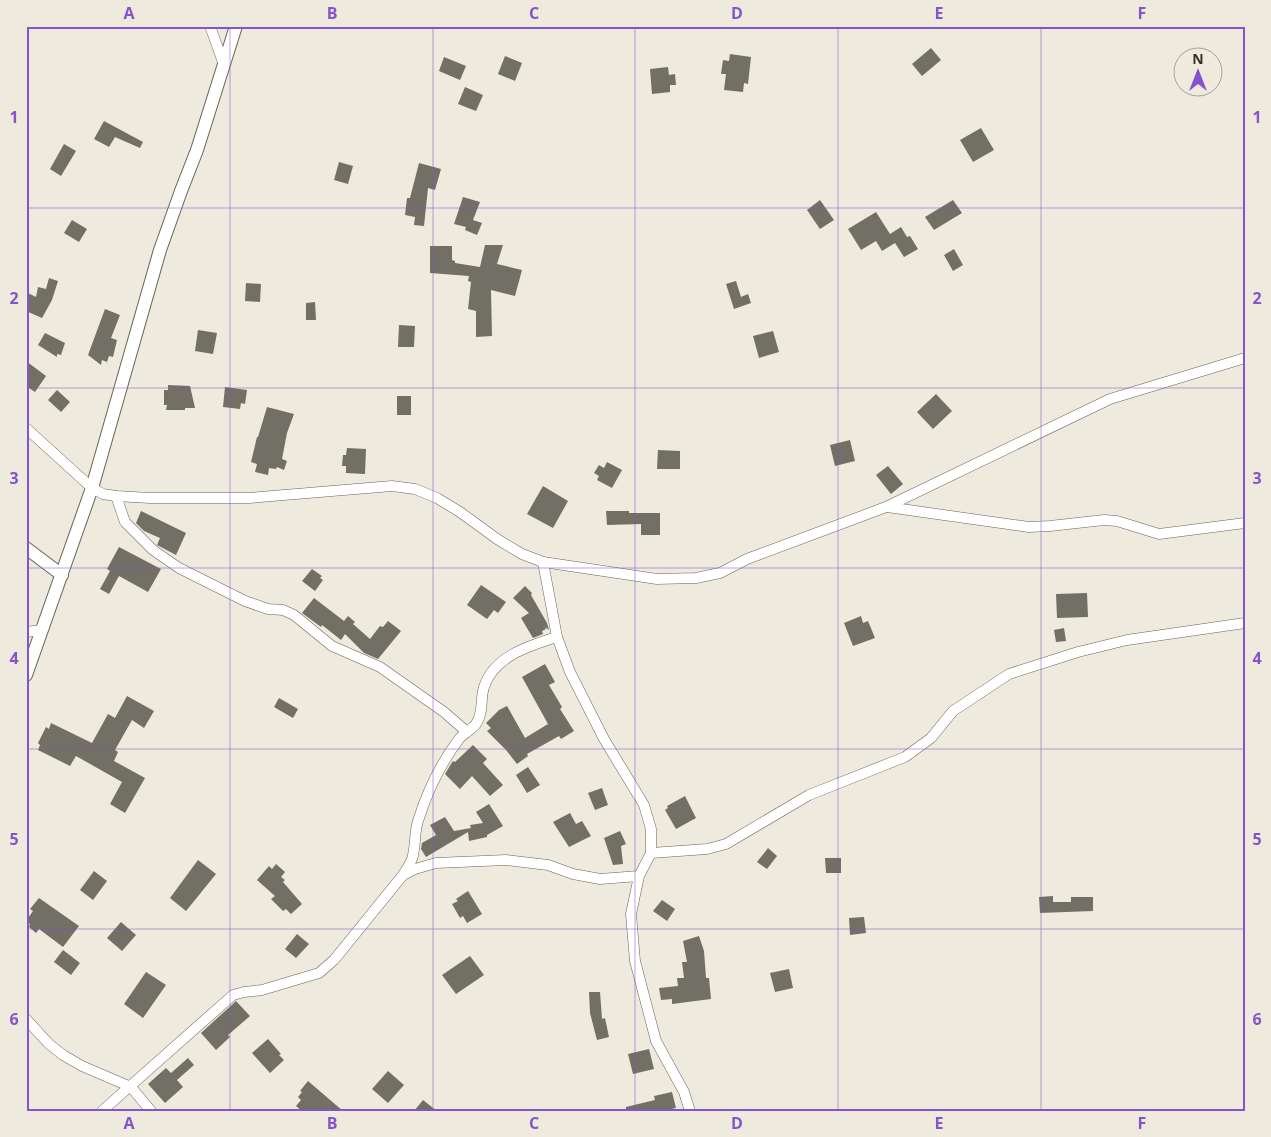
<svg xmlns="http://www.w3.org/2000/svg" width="1271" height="1137" viewBox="0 0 1271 1137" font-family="'Open Sans',sans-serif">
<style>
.building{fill:#726f64}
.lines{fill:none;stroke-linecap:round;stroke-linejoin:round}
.minor-casing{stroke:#666358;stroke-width:11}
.tertiary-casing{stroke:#666358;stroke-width:14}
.minor{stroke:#fff;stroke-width:10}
.tertiary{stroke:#fff;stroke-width:12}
.grid{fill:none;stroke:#8553cb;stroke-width:1;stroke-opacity:0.55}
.neatline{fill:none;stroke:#8553cb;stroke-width:2}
.grid-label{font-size:16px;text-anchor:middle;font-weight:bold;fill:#8553cb}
</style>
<rect width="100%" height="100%" fill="#efeade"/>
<g class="building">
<path d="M931 48 941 60 922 76 912 64Z"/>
<path d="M730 54 751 57 748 84 744 83 743 92 724 90 726 74H721L723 60 729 61Z"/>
<path d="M505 56 522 63 515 81 498 74Z"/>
<path d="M444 57 466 66 460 80 439 71Z"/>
<path d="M668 67 669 75 675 74 676 85H670V92L652 94 650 69Z"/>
<path d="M465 87 483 95 476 111 458 104Z"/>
<path d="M104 121 143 142 140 148 115 137 109 147 94 139Z"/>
<path d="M981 128 994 150 973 162 960 140Z"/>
<path d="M64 144 76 151 61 176 50 169Z"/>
<path d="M339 162 353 166 348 184 334 180Z"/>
<path d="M419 163 441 169 435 190 428 188 424 226 414 225 415 217 405 215 407 198H410Z"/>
<path d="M463 197 480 202 473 220 482 223 477 235 465 230 466 227 454 224Z"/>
<path d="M820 200 834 220 820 229 807 210Z"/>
<path d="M953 200 962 213 934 230 925 217Z"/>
<path d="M876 212 890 234 901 227 907 237 910 236 918 249 904 257 895 243 882 251 876 241 861 250 848 229Z"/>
<path d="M72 220 87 229 79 242 64 233Z"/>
<path d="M485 245H503L497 264 522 270 515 296 491 290 492 336 476 337V311L468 309 471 282 468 281 469 276 430 273V246H452V260L455 261V263L480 267Z"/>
<path d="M954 249 963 265 953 271 944 255Z"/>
<path d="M49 278 58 281 52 300 42 318 26 311V292L36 297 38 287 46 289Z"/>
<path d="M736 281 741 297 748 294 751 303 734 309 726 284Z"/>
<path d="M246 283 261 284 260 302 245 301Z"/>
<path d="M315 302 316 320H306V303Z"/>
<path d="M105 309 120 315 111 338 117 340 113 357 109 356 107 362 102 360 101 365 88 355Z"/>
<path d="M399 325 415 326 414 347H398Z"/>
<path d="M198 330 217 333 213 354 195 351Z"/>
<path d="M773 331 779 352 759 358 753 336Z"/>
<path d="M45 333 65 343 61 355 57 354V357L38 345Z"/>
<path d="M26 361 46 376 35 392 26 386Z"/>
<path d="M168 385 190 386 195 408H185V410H166L167 405H164V390H168Z"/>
<path d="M225 387 247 390 245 404 241 403 240 409 223 407Z"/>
<path d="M57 390 70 402 61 412 48 400Z"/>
<path d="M936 394 952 411 933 429 917 412Z"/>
<rect x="397" y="396" width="14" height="19"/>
<path d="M267 407 294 414 287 433 282 459 287 461 284 470 277 467 276 469 269 468 268 475 255 472 257 464 251 462 257 437H258Z"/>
<path d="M850 440 855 461 835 466 830 445Z"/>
<path d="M347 448 366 449 365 474 346 473V466H342L343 455H346Z"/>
<path d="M658 450 680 451V469H657Z"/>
<path d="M607 462 622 470 612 488 597 480 599 476 594 473 599 465 604 468Z"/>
<path d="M888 466 903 484 891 494 876 475Z"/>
<path d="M543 486 568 501 553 528 527 514Z"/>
<path d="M141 511 186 533 176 555 157 545 160 538 144 531 136 523Z"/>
<path d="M606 511H629V513H660V535H641V524L607 525Z"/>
<path d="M119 547 161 569 148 592 119 576 109 594 100 589 110 571 107 569Z"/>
<path d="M312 569 322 576 320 578 323 580 315 591 302 581Z"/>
<path d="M481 585 506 602 498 613 494 610 487 619 467 605Z"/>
<path d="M525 586 532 593 531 595 547 623 549 630 545 627 546 629 542 631 543 634 533 638 521 618 529 613 513 598Z"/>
<path d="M1087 593 1088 617 1057 618 1056 594Z"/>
<path d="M314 598 344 621 348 616 355 622 353 624 370 639 380 626 383 627 388 621 401 631 378 659 364 653 345 634 341 640 322 625 321 627 302 613Z"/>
<path d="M861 616 863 623 868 621 875 638 853 646 844 623Z"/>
<path d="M1064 628 1066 641 1056 642 1054 630Z"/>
<path d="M545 664 555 682 549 685 562 707 560 709 574 731 561 739 559 736 527 754 528 756 517 764 506 750 487 731 491 728 486 723 499 710 507 706 525 738 548 724 522 677Z"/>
<path d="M127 696 154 711 144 728 132 720 115 750 118 752 114 761 145 778 125 813 110 804 122 782 76 756 70 766 38 750 40 745 38 743 46 727 49 729 51 723 92 743 108 714 115 718Z"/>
<path d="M279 698 298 709 293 718 274 707Z"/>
<path d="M473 745 487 759 483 763 503 785 490 796 472 776 460 789 445 774 451 764 453 761 455 762Z"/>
<path d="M528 767 540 785 527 793 516 775Z"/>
<path d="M602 788 608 805 595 810 588 793Z"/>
<path d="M685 796 696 818 676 829 665 810 668 808 667 806Z"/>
<path d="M489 804 503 826 487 835V837L469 841 468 832 426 857 421 849 422 843 436 835 430 825 445 817 454 831 471 828 470 825 483 823 476 812Z"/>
<path d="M570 813 576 824 582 821 591 836 569 847 553 822Z"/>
<path d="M620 831 626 844 621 846 623 864 613 865 604 838Z"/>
<path d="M768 848 777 856 767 869 757 862Z"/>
<path d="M825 858H841V873H826Z"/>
<path d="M198 860 216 874 186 911 170 898Z"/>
<path d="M276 864 285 872 281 877 285 880 283 882 302 904 291 914 286 909 283 911 271 899 275 896 257 880 269 866 272 869Z"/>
<path d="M94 871 107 881 93 900 80 890Z"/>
<path d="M468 891 482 914 467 923 463 916 460 918 452 904 458 901 456 899Z"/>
<path d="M1053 896V902H1071V897H1093V911L1040 913 1039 897Z"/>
<path d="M39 898 79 926 63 947 39 929 36 933 29 927 30 924 26 921 33 911 30 909Z"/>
<path d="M662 900 675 909 667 921 653 911Z"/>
<path d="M864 917 866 933 850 935 849 918Z"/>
<path d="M121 922 136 935 122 951 107 938Z"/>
<path d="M297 934 309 944 296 958 285 949Z"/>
<path d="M699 936 704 951 706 978H709L711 999 672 1004V999L661 1000 659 988 678 986 677 978H684L682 962H687L683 941Z"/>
<path d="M63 950 80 963 71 975 54 962Z"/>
<path d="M470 956 484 975 456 994 442 975Z"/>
<path d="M789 969 793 988 775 992 770 973Z"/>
<path d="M146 972 166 985 143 1018 124 1004Z"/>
<path d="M589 992H600L602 1019 605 1018 609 1037 597 1040 590 1013Z"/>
<path d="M236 1001 250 1016 228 1035 230 1037 216 1050 201 1033Z"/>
<path d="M268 1039 281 1054 279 1055 284 1060 270 1073 252 1053Z"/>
<path d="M649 1049 654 1069 633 1074 628 1054Z"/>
<path d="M188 1058 194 1065 177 1080 183 1087 165 1103 148 1084 166 1068 171 1073Z"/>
<path d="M388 1071 404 1085 388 1103 372 1089Z"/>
<path d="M308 1081 343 1111H302L296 1106 301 1100 298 1097 302 1092 300 1091Z"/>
<path d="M672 1092 676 1108 662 1111H626V1107L655 1100 654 1096Z"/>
<path d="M423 1100 437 1111H414Z"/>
</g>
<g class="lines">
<defs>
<g id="minor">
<path d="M210 26 224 65"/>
<path d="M26 428 92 488 103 494 116 496 150 498H249L392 486 415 489 437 498 460 512 497 539 522 554 543 562 657 579 696 578 720 573 747 559 886 507 1110 399 1245 358"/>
<path d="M116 496 125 522 153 550 179 568 245 601 268 609 283 610 294 615 332 646 380 667 444 712 467 732"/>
<path d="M887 507 1029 527 1050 526 1104 520 1117 521 1159 534 1245 523"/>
<path d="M543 562 557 637 570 672 604 739 644 805 651 829V853L639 876 631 914 635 961 656 1041 684 1092 690 1111"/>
<path d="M26 632 42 630"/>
<path d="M651 853 707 849 726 844 809 795 905 757 931 738 953 711 1009 674 1078 652 1127 640 1245 623"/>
<path d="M403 875C406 870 410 864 412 859 416 847 414 833 418 821 427 792 441 763 459 739 464 733 471 730 476 724 484 712 480 699 484 687 494 656 529 646 557 637"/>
<path d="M26 1019 49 1044 63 1055 82 1066 131 1087 151 1111"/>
<path d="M102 1111 233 995 244 992 262 990 319 973 334 960 403 875 415 869 436 863 506 860 548 865 573 874 600 879 639 876"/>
</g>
<g id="tertiary">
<path d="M26 548 62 575"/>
<path d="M26 675 92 488 160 250 181 191 197 150 236 26"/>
</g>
</defs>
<use href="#minor" class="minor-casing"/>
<use href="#tertiary" class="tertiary-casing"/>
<use href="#minor" class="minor"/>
<use href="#tertiary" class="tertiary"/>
</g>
<path class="grid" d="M230 26V1111M433 26V1111M635 26V1111M838 26V1111M1041 26V1111M26 208H1245M26 388H1245M26 568H1245M26 749H1245M26 929H1245"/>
<rect width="1271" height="1137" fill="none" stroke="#efeade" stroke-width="55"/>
<g transform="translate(1198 72)"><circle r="24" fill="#efeade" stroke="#a3a097"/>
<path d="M0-4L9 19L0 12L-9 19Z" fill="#8553cb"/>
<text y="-8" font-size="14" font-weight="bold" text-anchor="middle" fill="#32302c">N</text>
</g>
<rect x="28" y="28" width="1216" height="1082" class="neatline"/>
<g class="grid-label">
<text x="129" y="19">A</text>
<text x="332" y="19">B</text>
<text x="534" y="19">C</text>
<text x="737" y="19">D</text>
<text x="939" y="19">E</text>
<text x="1142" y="19">F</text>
<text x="14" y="123">1</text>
<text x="1257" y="123">1</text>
<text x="14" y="304">2</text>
<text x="1257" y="304">2</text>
<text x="14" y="484">3</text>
<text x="1257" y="484">3</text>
<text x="14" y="664">4</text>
<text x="1257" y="664">4</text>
<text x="14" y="845">5</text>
<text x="1257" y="845">5</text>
<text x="14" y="1025">6</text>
<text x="1257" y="1025">6</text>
<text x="129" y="1129">A</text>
<text x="332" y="1129">B</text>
<text x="534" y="1129">C</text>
<text x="737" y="1129">D</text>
<text x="939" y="1129">E</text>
<text x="1142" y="1129">F</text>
</g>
</svg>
